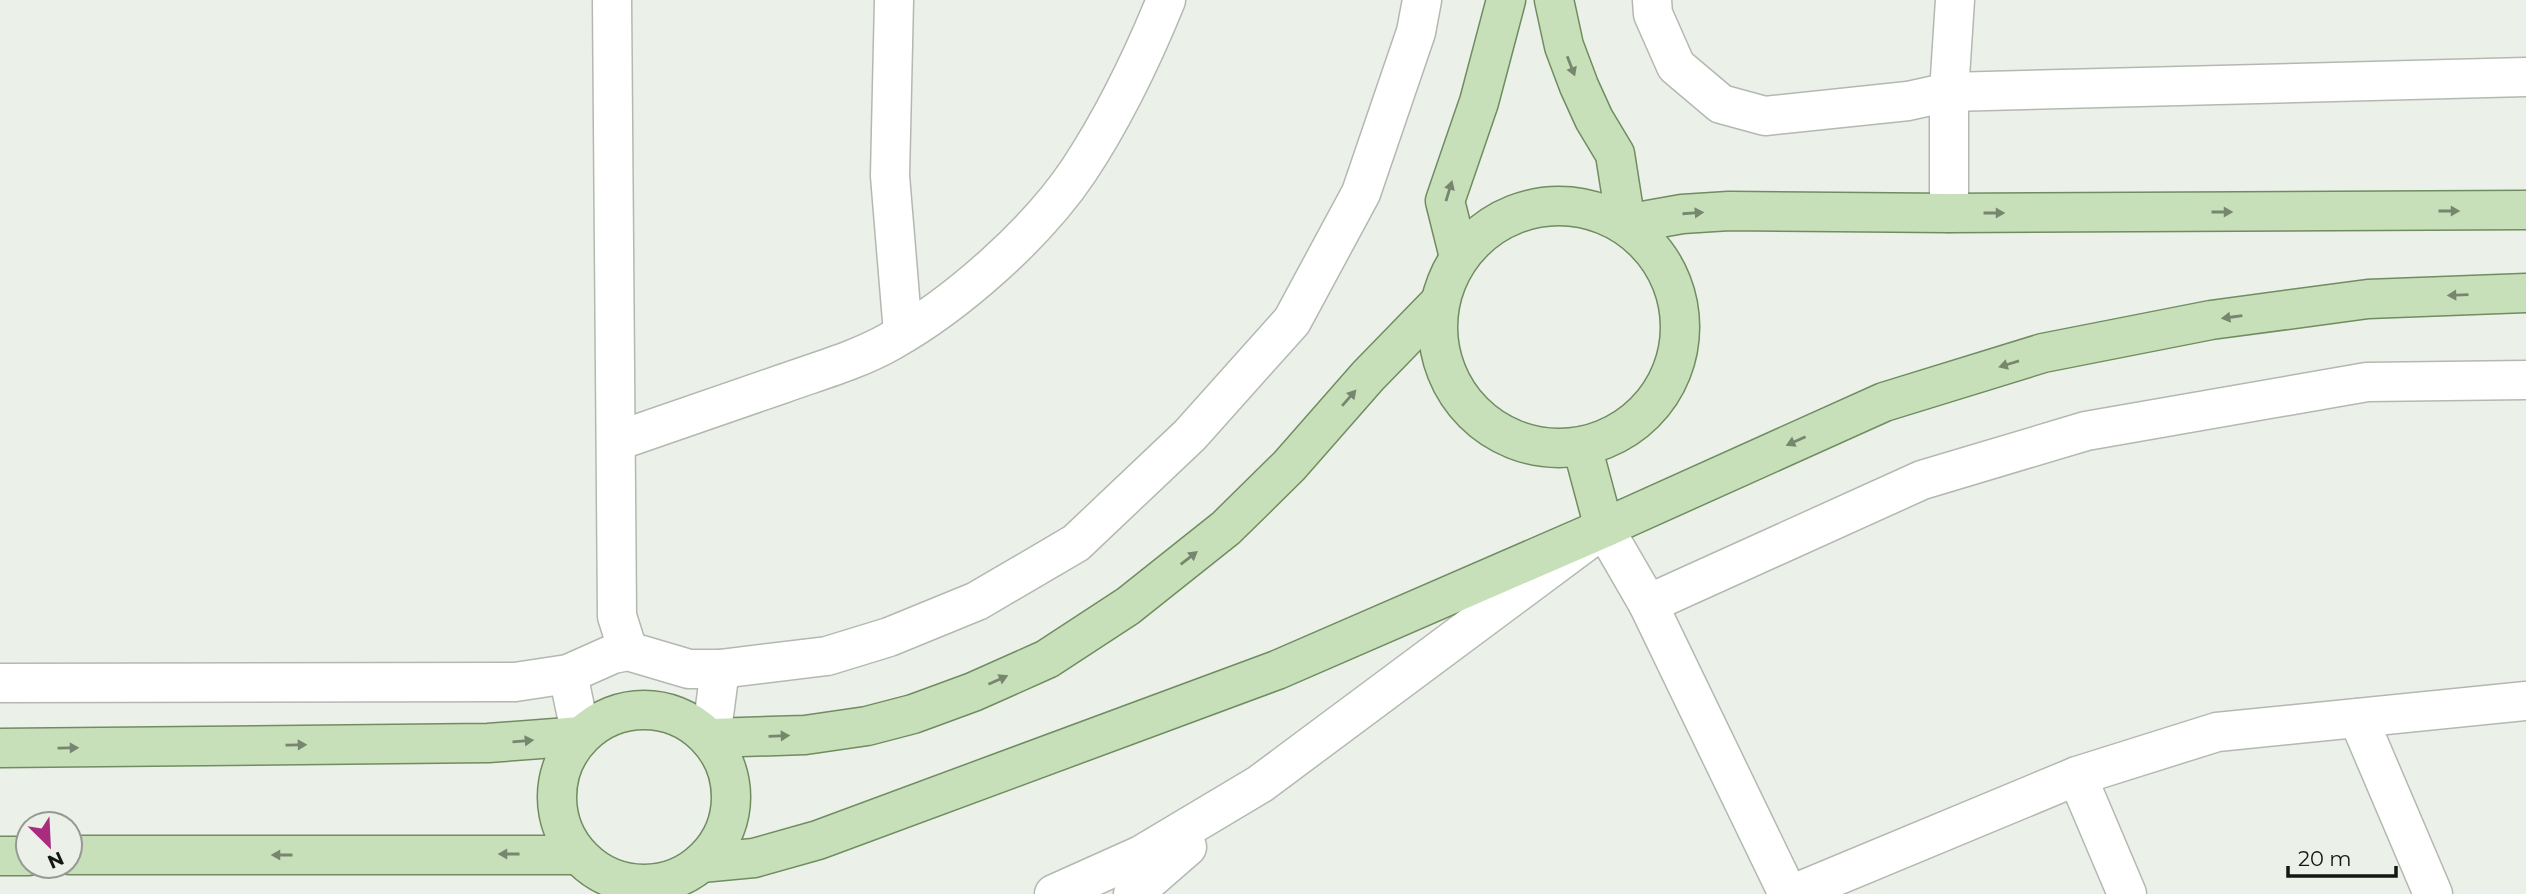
<svg xmlns="http://www.w3.org/2000/svg" width="2526" height="894" viewBox="0 0 2526 894" font-family="Montserrat,sans-serif">
<style>
.lines{fill:none;stroke-linecap:round;stroke-linejoin:round}
.minor-casing{stroke:#b3b9b1;stroke-width:41}
.major-casing{stroke:#708c61;stroke-width:41}
.minor{stroke:#fff;stroke-width:38}
.major{stroke:#c7e0b9;stroke-width:38}
.oneway{fill:#77866f}
</style>
<rect width="100%" height="100%" fill="#ebf0e8"/>
<g class="lines">
<defs>
<g id="minor">
<path d="M612 0 617 616 628 651"/>
<path d="M894 0 890 176 903 333"/>
<path d="M1652 0 1653 14 1676 66 1721 104 1765 116 1908 101 1949 92 2526 77"/>
<path d="M1949 213V92L1955 0"/>
<path d="M617 441C672 422 727 403 782 384 818 371 858 360 891 341 957 304 1037 233 1079 170 1114 117 1142 59 1166 0"/>
<path d="M1648 604 1922 480 2086 431 2367 382 2526 380"/>
<path d="M568 674 581 736"/>
<path d="M0 683 515 682 568 674 613 654 628 651 689 669H720L827 656 889 637 977 601 1076 543 1190 435 1292 321 1361 193 1416 32 1422 0"/>
<path d="M2358 718 2433 894"/>
<path d="M711 738 720 669"/>
<path d="M2077 776 2127 894"/>
<path d="M648 894 650 884"/>
<path d="M1054 894 1141 855 1260 784 1604 528 1648 604 1788 894"/>
<path d="M1133 894 1187 847"/>
<path d="M1793 894 2077 776 2217 732 2526 701"/>
</g>
<g id="major">
<path d="M1554 0 1564 46 1579 86 1594 119 1615 154 1626 224 1682 214 1729 211 1949 213 2526 210"/>
<circle cx="1559" cy="327" r="121"/>
<path d="M1459 257 1445 201 1479 102 1506 0"/>
<path d="M1582 446 1604 528"/>
<circle cx="644" cy="797" r="87"/>
<path d="M711 738 805 735 867 726 913 714 973 692 1047 659 1128 606 1226 528 1289 466 1368 376 1439 303"/>
<path d="M0 748 488 743 581 736"/>
<path d="M70 855H577"/>
<path d="M0 856H28"/>
<path d="M701 863 754 858 818 840 1277 670 1604 528 1884 402 2043 353 2211 320 2368 299 2526 293"/>
</g>
</defs>
<use href="#minor" class="minor-casing"/>
<use href="#major" class="major-casing"/>
<use href="#minor" class="minor"/>
<use href="#major" class="major"/>
</g>
<defs><path id="oneway-solid" d="M-6-.8H1V-3.2L6.5 0L1 3.2V.8H-6Z" transform="scale(1.75)"/></defs>
<g class="oneway">
<use href="#oneway-solid" transform="translate(1571 66) rotate(69)"/>
<use href="#oneway-solid" transform="translate(1449 191) rotate(-73)"/>
<use href="#oneway-solid" transform="translate(2449 211)"/>
<use href="#oneway-solid" transform="translate(2222 212)"/>
<use href="#oneway-solid" transform="translate(1693 213) rotate(-4)"/>
<use href="#oneway-solid" transform="translate(1994 213)"/>
<use href="#oneway-solid" transform="translate(2458 295) rotate(178)"/>
<use href="#oneway-solid" transform="translate(2232 317) rotate(172)"/>
<use href="#oneway-solid" transform="translate(2009 364) rotate(163)"/>
<use href="#oneway-solid" transform="translate(1349 398) rotate(-49)"/>
<use href="#oneway-solid" transform="translate(1796 441) rotate(156)"/>
<use href="#oneway-solid" transform="translate(1189 558) rotate(-38)"/>
<use href="#oneway-solid" transform="translate(998 680) rotate(-24)"/>
<use href="#oneway-solid" transform="translate(779 736) rotate(-2)"/>
<use href="#oneway-solid" transform="translate(523 741) rotate(-5)"/>
<use href="#oneway-solid" transform="translate(296 745) rotate(-1)"/>
<use href="#oneway-solid" transform="translate(68 748) rotate(-1)"/>
<use href="#oneway-solid" transform="translate(509 854) rotate(-180)"/>
<use href="#oneway-solid" transform="translate(282 855) rotate(180)"/>
</g>
<g transform="translate(49 845) rotate(156)"><circle r="33" fill="#ebf0e8" stroke="#959993" stroke-width="2"/>
<path d="M0-5L12 26L0 18L-12 26Z" fill="#a92c7e"/>
<text y="-10" font-size="19" font-weight="bold" text-anchor="middle" fill="#151714">N</text>
</g>
<path d="M2288 866v10h108v-10" fill="none" stroke="#151714" stroke-width="3.5"/>
<text x="2298" y="866" font-size="21" fill="#151714" stroke="#ebf0e8" stroke-width="5" paint-order="stroke">20 m</text>
</svg>
